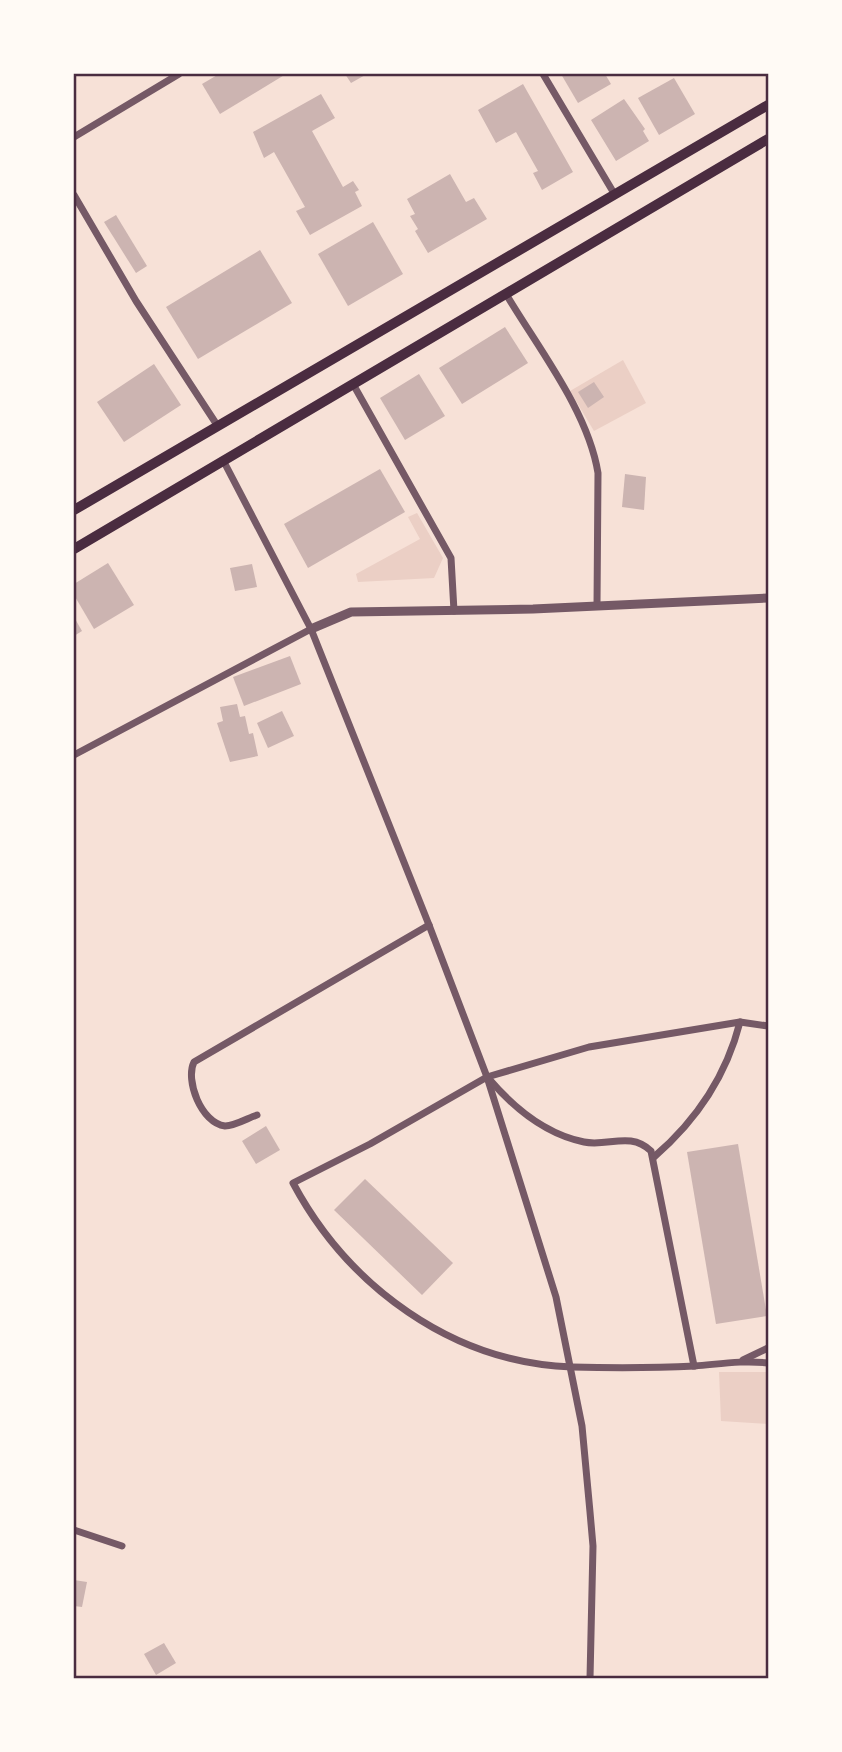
<svg xmlns="http://www.w3.org/2000/svg" width="842" height="1752" viewBox="0 0 842 1752" font-family="'DM Sans',sans-serif">
<style>
.green{fill:#ebcfc5}
.building{fill:#ccb4b1}
.lines{fill:none;stroke-linecap:round;stroke-linejoin:round}
.minor{stroke:#755966;stroke-width:7}
.tertiary{stroke:#755966;stroke-width:9}
.secondary{stroke:#4a2c40;stroke-width:10}
.neatline{fill:none;stroke:#4a2c40;stroke-width:2.5}
</style>
<rect width="100%" height="100%" fill="#f7e1d7"/>
<g class="green">
<path d="M623 360 646 403 594 431 570 391Z"/>
<path d="M417 513 443 558 434 578 358 582 356 574 420 539 408 517Z"/>
<path d="M719 1372H768V1424L721 1421Z"/>
</g>
<g class="building">
<path d="M219 74H286L220 114 202 84Z"/>
<path d="M345 74H367L351 83Z"/>
<path d="M561 74H605L611 84 578 103Z"/>
<path d="M674 78 695 114 659 135 638 98Z"/>
<path d="M523 84 573 172 542 190 533 173 538 171 516 132 496 143 478 110Z"/>
<path d="M321 94 335 118 312 131 343 187 353 181 359 190 355 192 362 206 310 235 296 211 305 207 274 152 264 158 253 132Z"/>
<path d="M624 99 645 129 643 131 649 141 616 161 591 120Z"/>
<path d="M450 174 466 202 474 198 487 219 428 253 415 231 418 229 410 216 415 214 407 199Z"/>
<path d="M116 215 147 266 136 273 104 222Z"/>
<path d="M373 222 403 274 348 306 318 254Z"/>
<path d="M260 250 292 303 198 359 166 307Z"/>
<path d="M505 327 528 363 462 404 439 368Z"/>
<path d="M154 364 181 405 124 442 97 402Z"/>
<path d="M419 374 445 416 405 440 380 398Z"/>
<path d="M594 382 604 397 588 408 578 392Z"/>
<path d="M380 469 405 512 308 568 284 524Z"/>
<path d="M625 474 646 477 644 510 622 507Z"/>
<path d="M108 563 134 605 94 629 74 595V584Z"/>
<path d="M252 564 257 587 235 591 230 568Z"/>
<path d="M74 617 82 631 74 636Z"/>
<path d="M290 656 301 684 244 706 233 677Z"/>
<path d="M237 704 240 717 245 716 249 734 253 733 258 756 230 762 217 723 223 721 220 707Z"/>
<path d="M282 711 294 736 268 748 257 723Z"/>
<path d="M266 1126 280 1150 256 1164 242 1141Z"/>
<path d="M738 1144 767 1316 716 1324 687 1152Z"/>
<path d="M365 1179 453 1263 422 1295 334 1210Z"/>
<path d="M74 1580 87 1582 82 1607 74 1606Z"/>
<path d="M164 1643 176 1663 156 1675 144 1654Z"/>
</g>
<g class="lines">
<g class="minor">
<path d="M543 74 615 195"/>
<path d="M74 137 179 74"/>
<path d="M74 195 136 301 217 425"/>
<path d="M506 294C538 348 588 411 598 473L597 606"/>
<path d="M353 384 451 558 454 611"/>
<path d="M223 460 311 629 429 925 487 1077 556 1297 582 1426 590 1512 593 1546 590 1678"/>
<path d="M74 755 311 629"/>
<path d="M768 1026 740 1022 589 1047 487 1077 370 1144 293 1183C348 1286 452 1363 572 1367 613 1368 654 1368 695 1366 720 1364 743 1360 768 1363"/>
<path d="M490 1080C515 1109 545 1134 584 1142 608 1147 630 1131 651 1151L694 1366"/>
<path d="M257 1115C248 1118 235 1126 225 1126 201 1123 185 1080 194 1062L429 925"/>
<path d="M654 1157C697 1120 726 1077 740 1022"/>
<path d="M743 1360 768 1348"/>
<path d="M74 1530 122 1546"/>
</g>
<path class="tertiary" d="M311 629 351 612 533 609 768 598"/>
<g class="secondary">
<path d="M74 510 768 105"/>
<path d="M74 549 768 139"/>
</g>
</g>
<rect width="842" height="1752" fill="none" stroke="#fffaf5" stroke-width="150"/>
<rect x="75" y="75" width="692" height="1602" class="neatline"/>
</svg>
